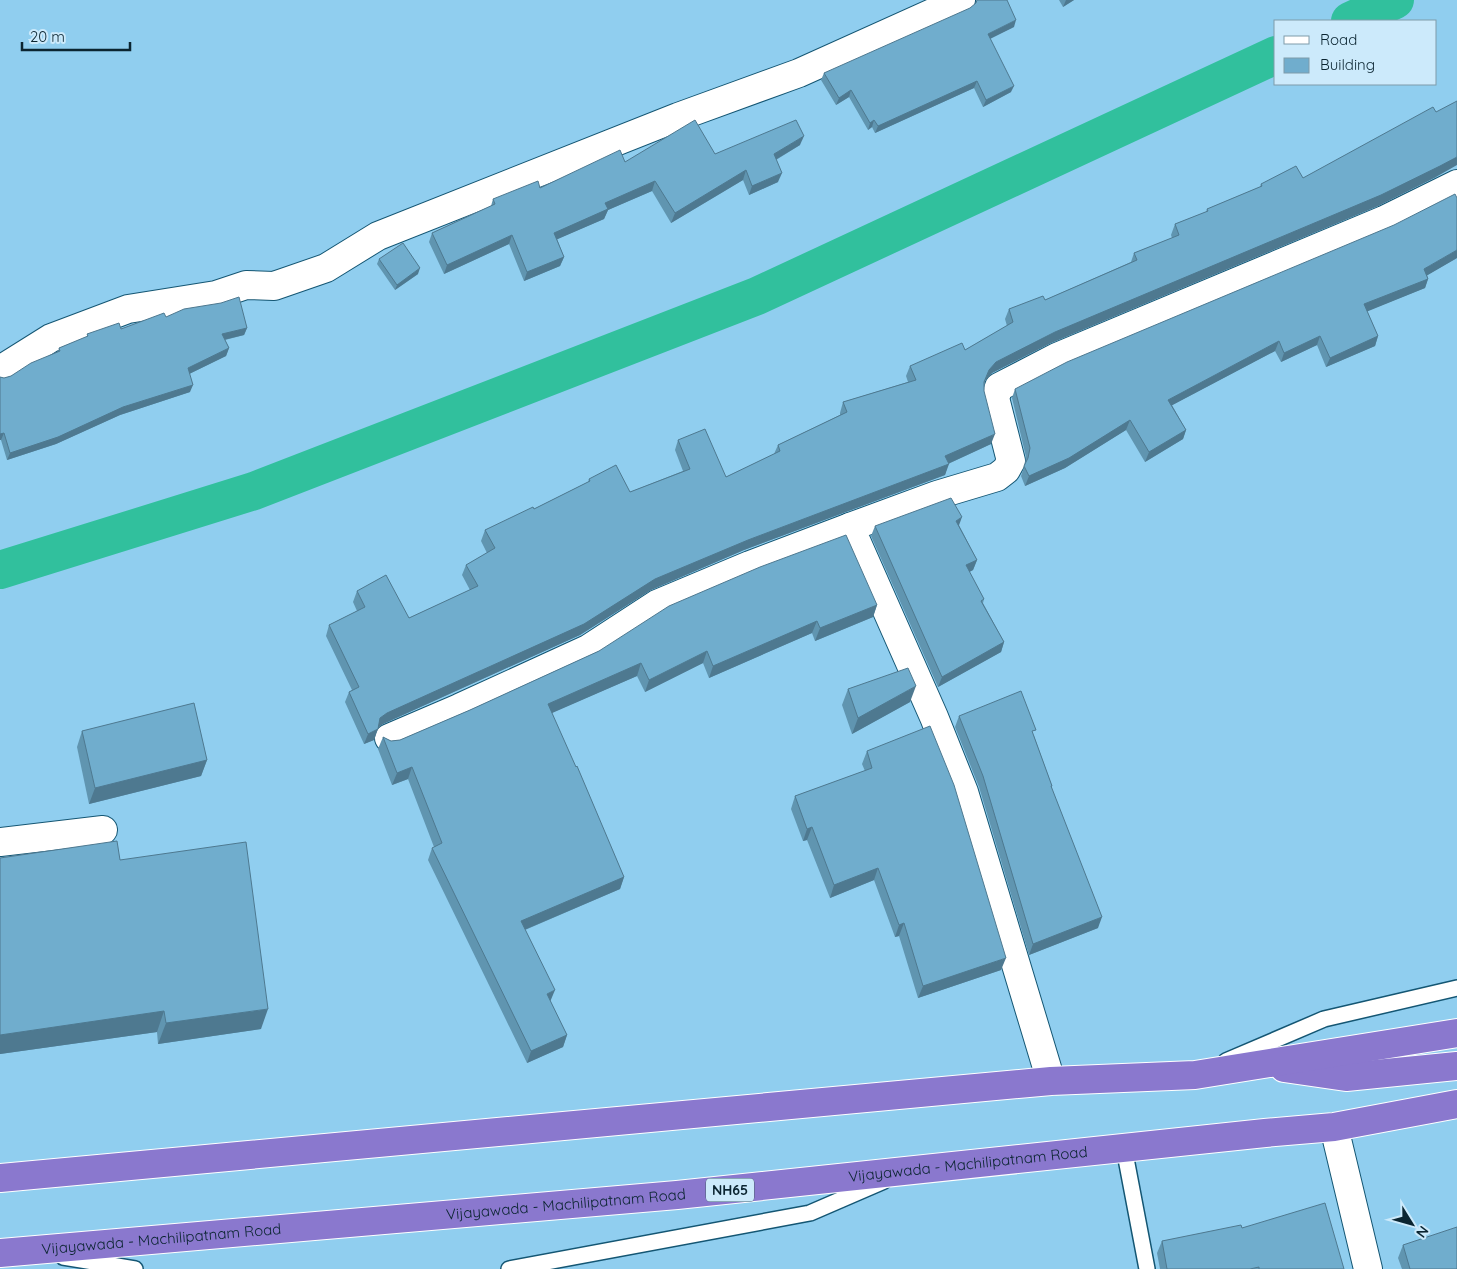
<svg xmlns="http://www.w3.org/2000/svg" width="1457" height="1269" viewBox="0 0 1457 1269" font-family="Quicksand,sans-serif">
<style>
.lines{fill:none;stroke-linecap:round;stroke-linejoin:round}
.canal{stroke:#31c09d;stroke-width:38}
.lane-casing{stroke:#145673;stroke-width:18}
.street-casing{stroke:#145673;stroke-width:30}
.secondary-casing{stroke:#145673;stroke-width:30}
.highway-casing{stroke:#fff;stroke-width:30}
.lane{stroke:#fff;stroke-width:15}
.street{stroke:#fff;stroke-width:28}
.secondary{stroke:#fff;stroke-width:28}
.highway{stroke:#8a78ce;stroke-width:28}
.wall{fill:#6095b0}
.shaded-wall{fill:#4e7990}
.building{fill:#70adcd;stroke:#4e7990}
.labels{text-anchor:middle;stroke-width:4;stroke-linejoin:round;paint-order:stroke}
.shield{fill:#cceafb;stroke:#45606e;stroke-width:1}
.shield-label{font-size:14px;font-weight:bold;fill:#0b2531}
.street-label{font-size:15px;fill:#0b2531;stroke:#cceafb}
</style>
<rect width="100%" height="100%" fill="#90ceef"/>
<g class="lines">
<g class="canal">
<path d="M1350 21 1395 0"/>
<path d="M0 570 254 491 757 296 1276 55"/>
</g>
<defs>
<g id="lane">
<path d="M1226 1061 1324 1019 1457 988"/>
<path d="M1124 1148 1147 1269"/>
<path d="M63 1257 135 1269"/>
<path d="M509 1269 810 1213 884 1181"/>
</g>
<g id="street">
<path d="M389 738 459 708 588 649 657 604 750 565 850 527"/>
<path d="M0 842 103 830"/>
<path d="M1051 1081 964 792 934 717 850 527 937 495 997 477 1006 470 1011 461 995 398 999 387 1057 357 1384 220 1457 184"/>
<path d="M1334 1127 1368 1269"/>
</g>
<path id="secondary" d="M0 370 51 338 128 309 216 295 246 285 274 286 326 268 378 236 678 117 799 73 961 0"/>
<g id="highway">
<path d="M1284 1068 1346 1077 1457 1066"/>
<path d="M0 1178 1051 1081 1195 1075 1457 1033"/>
<path id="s1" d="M0 1253 677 1195 1265 1133 1334 1127 1457 1104"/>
</g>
</defs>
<use href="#lane" class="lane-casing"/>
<use href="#street" class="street-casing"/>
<use href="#secondary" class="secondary-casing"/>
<use href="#highway" class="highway-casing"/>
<use href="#lane" class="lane"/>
<use href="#street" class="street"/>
<use href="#secondary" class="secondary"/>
<use href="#highway" class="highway"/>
</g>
<g class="wall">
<path d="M1059 0H1074L1063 7Z"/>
<path d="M1014 27 990 38 1011 92 983 107 974 88 875 133 872 127 868 130 849 97 836 105 821 80 824 73Z"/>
<path d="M800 145 776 160 778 182 749 195 743 180 671 223 652 191 608 210 604 219 557 239 564 257 560 266 524 281 509 244 444 274 429 242 432 233 491 206 493 199 540 188 625 162 715 154Z"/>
<path d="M1436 177 1378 206 1051 343 992 373 985 381 984 391 991 444 948 464 945 475 744 550 651 590 580 635 383 724 378 727 374 740 364 744 345 702 349 692 352 690 326 636 329 625 357 611 353 602 357 591 409 618 470 590 462 575 466 565 487 553 481 541 485 530 534 509 588 482 589 479 630 492 683 471 675 450 678 440 726 477 774 454 778 445 840 415V413L843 402 908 382 906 376 910 366 965 350 1007 326 1005 319 1009 309 1045 300 1131 262 1134 253 1172 238 1171 235 1175 224 1206 212 1207 209 1260 187 1261 184 1303 178Z"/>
<path d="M1457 258 1427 275 1428 279 1425 288 1367 311 1378 336 1375 346 1326 367 1317 345 1281 362 1275 351 1172 405 1186 430 1183 439 1145 462 1126 430 1065 468 1025 486 1021 476 1025 464 1026 457 1012 398 1015 389Z"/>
<path d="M379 259 418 274 395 290 377 264Z"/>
<path d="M166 317 247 328 244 335 225 340 229 348 226 356 189 374 190 392 120 415 56 444 7 460 1 440H0V377L4 378 11 376 58 352 59 348 87 337V334L121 329Z"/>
<path d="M959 525 977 560 973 570 969 572 984 599 983 603 1004 642 1001 652 938 687 871 536 875 526Z"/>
<path d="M877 605 873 617 815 641 812 633 709 678 703 663 645 692 637 676 551 713 624 877 620 889 525 930 550 1002 567 1035 563 1047 527 1063 428 860 432 848 434 847 408 779 392 785 378 749 383 737 391 741 400 740 470 710 599 651Z"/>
<path d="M848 689 910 702 852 734 842 705Z"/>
<path d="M959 716 1034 736 1052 786 1051 788 1098 928 1029 955 979 787 955 727Z"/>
<path d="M82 731 207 760 201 776 89 804 77 747Z"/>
<path d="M867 751 1001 970 918 998 899 936 895 937 874 880 830 898 807 840 803 841 791 809 795 796 865 771 862 764Z"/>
<path d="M0 858 120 860 261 1029 158 1044 157 1032 0 1054Z"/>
<path d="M1242 1228 1344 1269H1160L1157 1253 1162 1241Z"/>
<path d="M1403 1245 1457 1269H1402L1398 1258Z"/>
</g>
<g class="shaded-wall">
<path d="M1066 0H1074L1063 7Z"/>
<path d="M1016 20 1014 27 986 41 988 34Z"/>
<path d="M977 81 974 88 875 133 878 126Z"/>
<path d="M1014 86 1011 92 983 107 986 100Z"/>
<path d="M851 90 849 97 836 105 839 98Z"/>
<path d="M874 120 872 127 868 130 870 123Z"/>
<path d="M804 136 800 145 770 163 774 154Z"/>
<path d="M1457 157V165L1436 177 1378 206 1051 343 992 373 985 381 989 370 996 362 1055 332Z"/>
<path d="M746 170 743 180 671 223 675 213Z"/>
<path d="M782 173 778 182 749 195 752 186Z"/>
<path d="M655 181 652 191 608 210 604 219 551 242 554 233 605 203Z"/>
<path d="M512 235 509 244 444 274 447 265Z"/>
<path d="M1457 250V258L1421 279 1424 269Z"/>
<path d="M564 257 560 266 524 281 527 272Z"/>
<path d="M420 268 418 274 395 290 397 285Z"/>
<path d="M1428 279 1425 288 1361 314 1364 304Z"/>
<path d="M247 328 244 335 219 341 222 334Z"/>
<path d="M1320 336 1317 345 1281 362 1284 353Z"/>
<path d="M1378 336 1375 346 1326 367 1330 358Z"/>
<path d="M1279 341 1275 351 1165 409 1168 400Z"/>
<path d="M229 348 226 356 185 376 188 368Z"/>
<path d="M193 385 190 392 120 415 56 444 7 460 10 453 123 407Z"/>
<path d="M1130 420 1126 430 1065 468 1025 486 1029 476Z"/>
<path d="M1186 430 1183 439 1145 462 1149 452Z"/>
<path d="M4 433 1 440H0V434Z"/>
<path d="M995 434 991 444 941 467 945 456Z"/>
<path d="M949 464 945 475 744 550 651 590 580 635 383 724 376 729 380 718 387 713 655 579 748 540Z"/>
<path d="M962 517 958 528 956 521Z"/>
<path d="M977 560 973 570 962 576 966 565Z"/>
<path d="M877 605 873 617 815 641 820 628Z"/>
<path d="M817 621 812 633 709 678 713 666Z"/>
<path d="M1004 642 1001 652 938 687 942 677Z"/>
<path d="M707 651 703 663 645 692 649 680Z"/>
<path d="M641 663 637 676 543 717 548 704Z"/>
<path d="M916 686 910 702 852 734 858 718Z"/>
<path d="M378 729 374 740 364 744 368 734Z"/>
<path d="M207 760 201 776 89 804 95 788Z"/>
<path d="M412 767 408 779 392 785 397 773Z"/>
<path d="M812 827 807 840 803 841 807 829Z"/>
<path d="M878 868 874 880 830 898 834 885Z"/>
<path d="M624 877 620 889 517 933 521 921Z"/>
<path d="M1102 917 1098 928 1029 955 1033 944Z"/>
<path d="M904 923 899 936 895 937 899 925Z"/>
<path d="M1006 958 1001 970 918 998 923 986Z"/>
<path d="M555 990 550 1002 547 994Z"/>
<path d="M268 1009 261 1029 158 1044 166 1023Z"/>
<path d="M164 1011 157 1032 0 1054V1035Z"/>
<path d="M567 1035 563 1047 527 1063 531 1051Z"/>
</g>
<g class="building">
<path d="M977 0H1007L1016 20 988 34 1014 86 986 100 977 81 878 126 874 120 870 123 851 90 839 98 824 73 970 8 976 3Z"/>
<path d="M1457 101V157L1440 166 1381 195 1055 332 996 362 989 370 984 382V391L995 434 945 456 949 464 748 540 655 579 584 624 387 713 380 718 378 729 368 734 349 692 359 687 329 625 365 607 357 591 386 575 409 618 478 586 466 565 495 548 485 530 533 507 534 509 590 481 589 479 616 465 630 492 690 469 678 440 705 429 726 477 780 451 778 445 847 412 843 402 916 380 910 366 962 343 965 350 1013 322 1009 309 1043 296 1045 300 1137 260 1134 253 1179 235 1175 224 1208 211 1207 209 1262 186 1261 184 1296 166 1303 178 1433 107 1436 112Z"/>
<path d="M695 120 715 154 796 120 804 136 774 154 782 173 752 186 746 170 675 213 655 181 605 203 608 209 554 233 564 257 527 272 512 235 447 265 432 233 495 204 493 199 538 181 540 188 620 150 625 162Z"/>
<path d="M1455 194 1457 198V250L1424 269 1428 279 1364 304 1378 336 1330 358 1320 336 1284 353 1279 341 1168 400 1186 430 1149 452 1130 420 1069 458 1029 476 1024 466 1028 458 1030 448 1015 389 1067 362 1394 225Z"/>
<path d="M403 243 420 268 397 285 379 259Z"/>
<path d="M239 297 247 328 222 334 229 348 188 368 193 385 123 407 58 437 10 453 4 433 0 434V377L4 378 11 376 31 363 60 351 59 348 88 336 87 334 119 323 121 329 164 313 166 317 184 309 221 303Z"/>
<path d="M951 498 962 517 956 521 977 560 966 565 984 599 981 601 1004 642 942 677 875 526Z"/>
<path d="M846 535 877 605 820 628 817 621 713 666 707 651 649 680 641 663 548 704 576 767 577 766 624 877 521 921 555 990 547 994 567 1035 531 1051 432 848 442 843 412 767 397 773 383 737 391 741 400 740 470 710 599 651 669 606 760 567Z"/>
<path d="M908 668 916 686 858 718 848 689Z"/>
<path d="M1021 691 1036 730 1032 731 1052 786H1051L1102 917 1033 944 983 776 959 716Z"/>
<path d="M194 703 207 760 95 788 82 731Z"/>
<path d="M930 726 954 785 1006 958 923 986 904 923 899 925 878 868 834 885 812 827 807 829 795 796 872 768 867 751Z"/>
<path d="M117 841 120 860 246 842 268 1009 166 1023 164 1011 0 1035V858Z"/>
<path d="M1325 1203 1344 1269H1259V1267L1250 1269H1167L1162 1241 1241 1225 1242 1228Z"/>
<path d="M1457 1227V1269H1410L1403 1245Z"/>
</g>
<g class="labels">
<rect class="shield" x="706" y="1178.5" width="48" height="23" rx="4"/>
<g class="shield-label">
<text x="730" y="1195">NH65</text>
</g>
<g class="street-label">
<text dy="5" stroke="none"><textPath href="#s1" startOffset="972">Vijayawada - Machilipatnam Road</textPath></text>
<text dy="5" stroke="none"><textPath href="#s1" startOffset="568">Vijayawada - Machilipatnam Road</textPath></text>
<text dy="5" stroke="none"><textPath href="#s1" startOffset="162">Vijayawada - Machilipatnam Road</textPath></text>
</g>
</g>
<rect x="1274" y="20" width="162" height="65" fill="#cceafb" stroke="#7f9baa"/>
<rect x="1284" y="36" width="25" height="8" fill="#ffffff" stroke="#7f9baa"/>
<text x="1320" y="45" font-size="15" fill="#0b2531">Road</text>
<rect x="1284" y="58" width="25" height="15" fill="#70adcd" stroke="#7f9baa"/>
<text x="1320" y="70" font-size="15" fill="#0b2531">Building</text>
<g transform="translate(1412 1224) rotate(127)" stroke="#cceafb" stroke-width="4" paint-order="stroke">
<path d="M0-4L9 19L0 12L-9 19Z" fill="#0b2531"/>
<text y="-8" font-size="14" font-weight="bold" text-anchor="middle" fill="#0b2531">N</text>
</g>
<path d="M22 42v8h108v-8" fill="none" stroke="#0b2531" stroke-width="2.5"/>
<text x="30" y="42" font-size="15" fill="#0b2531" stroke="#cceafb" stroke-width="4" paint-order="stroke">20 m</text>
</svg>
